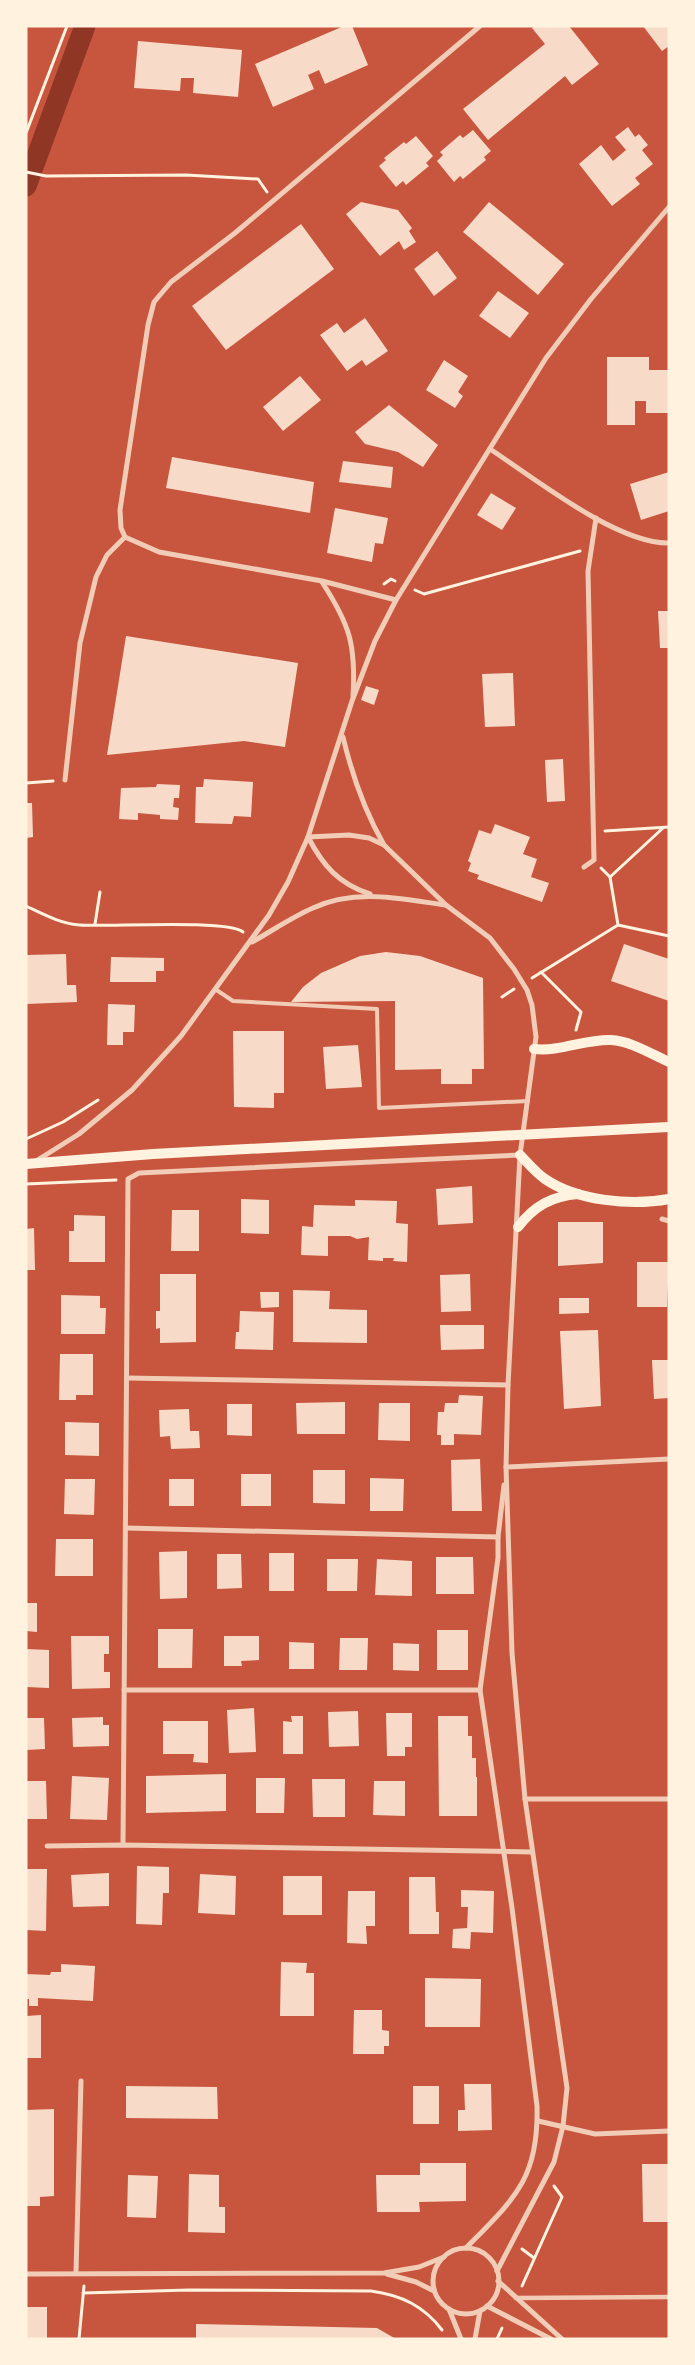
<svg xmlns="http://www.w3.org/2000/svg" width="695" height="2365" viewBox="0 0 695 2365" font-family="'Roboto Condensed',sans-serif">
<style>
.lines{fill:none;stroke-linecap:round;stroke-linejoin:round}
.canal{stroke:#8f3625;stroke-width:21}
.building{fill:#f7dbc8}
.path{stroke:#fff3e0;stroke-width:3}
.service{stroke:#f1ccb7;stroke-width:4}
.pedestrian{stroke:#f1ccb7;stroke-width:4.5}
.minor{stroke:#f1ccb7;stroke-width:5}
.secondary{stroke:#fff3e0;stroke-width:10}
</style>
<rect width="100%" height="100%" fill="#c8553d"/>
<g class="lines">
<path class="canal" d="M26 186 85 26"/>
</g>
<g class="building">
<path d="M344 26H352L368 65 325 84 319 70 308 75 314 89 273 107 255 64Z"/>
<path d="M535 26H569L599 64 572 85 565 76 488 140 463 109 545 44 532 28Z"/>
<path d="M643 26H669V46L662 51Z"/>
<path d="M138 41 242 50 238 97 193 93 194 78H181L180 91 134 88Z"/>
<path d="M628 127 635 137 639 134 648 145 642 150 653 164 635 178 640 184 612 206 579 164 601 145 613 161 626 150 615 137Z"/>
<path d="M473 130 491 151 484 157 486 160 463 179 460 176 454 182 437 161 443 155 440 152 460 135 463 138Z"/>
<path d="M416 136 433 156 426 163 429 166 406 185 403 181 396 187 379 166 386 160 384 158 404 142 406 144Z"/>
<path d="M361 202 398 210 412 228 409 231 416 242 404 250 399 241 380 256 346 214Z"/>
<path d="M489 202 564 264 538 295 463 232Z"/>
<path d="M301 224 334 269 226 350 192 306Z"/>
<path d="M437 251 457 278 434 296 414 269Z"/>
<path d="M498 291 529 313 510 338 479 316Z"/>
<path d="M365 318 388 351 366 366 362 360 347 371 320 335 337 323 344 333Z"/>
<path d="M607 357H649V370H669V413H646V401H635V425H607Z"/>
<path d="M444 360 468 376 458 392 463 396 455 408 426 390Z"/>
<path d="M300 376 321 400 283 431 263 407Z"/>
<path d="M389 405 438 445 423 467 398 452 365 444 355 432Z"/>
<path d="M172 457 314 482 310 513 166 488Z"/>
<path d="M343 461 393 467 391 488 339 482Z"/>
<path d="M669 472V511L641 520 630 484Z"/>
<path d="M491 493 516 508 502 530 477 515Z"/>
<path d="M335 508 388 518 383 544 375 543 372 562 327 553Z"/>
<path d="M658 611H669V648H660Z"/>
<path d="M126 636 298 663 285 747 244 741 107 755Z"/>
<path d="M513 673 515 726 485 727 482 674Z"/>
<path d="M366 686 379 690 374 705 361 700Z"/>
<path d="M563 759 565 801 547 802 545 760Z"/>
<path d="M204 779 253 782 251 817 234 816 232 824 195 823 196 787H203Z"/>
<path d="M157 784 180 785 179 798H174L173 807 179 808 178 820 160 819V815L138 813V820L119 819 121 788 156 787Z"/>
<path d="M26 803H32L33 837 26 838Z"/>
<path d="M495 824 530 837 523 854 537 859 531 877 549 883 542 902 477 879 479 875 468 871 471 863 468 861 479 830 491 834Z"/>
<path d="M624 944 669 959V1001L611 981Z"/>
<path d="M386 952 420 956 483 978 484 1069H472V1084H441V1069L395 1070V1001L291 1002 303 987 321 973 360 956Z"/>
<path d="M66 954 67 985H76L77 1002 26 1004V955Z"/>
<path d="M111 957 164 958V971H156V982H110Z"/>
<path d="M108 1004 135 1005 134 1032H123V1045H107Z"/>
<path d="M233 1031H284V1093H274V1108L234 1107Z"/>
<path d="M358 1045 362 1087 326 1089 323 1047Z"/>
<path d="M472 1186 473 1223 438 1225 436 1189Z"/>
<path d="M241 1199 269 1200V1234L241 1233Z"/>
<path d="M355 1200 397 1201 396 1223 408 1224 407 1262 393 1261 394 1258H383V1261L368 1260 369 1237 357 1239 350 1236H328V1256L301 1255 302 1226 313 1227 314 1205 355 1206Z"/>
<path d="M172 1210H199V1251H171Z"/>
<path d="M74 1215 105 1216V1262H69V1231H74Z"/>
<path d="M558 1222H603V1263L558 1266Z"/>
<path d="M34 1228 35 1270H26V1229Z"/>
<path d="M637 1262H669L667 1307H637Z"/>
<path d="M160 1274H196V1342L160 1343V1328L156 1329V1311H160Z"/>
<path d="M470 1274 471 1311 441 1312 440 1275Z"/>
<path d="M293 1290 330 1291 329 1309 367 1310V1343L293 1342Z"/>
<path d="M260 1292H279V1307L261 1308Z"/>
<path d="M61 1295 100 1296V1308H106L105 1334H61Z"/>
<path d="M559 1298H589V1313L559 1314Z"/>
<path d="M240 1311 274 1312 273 1350 235 1349 236 1332H239Z"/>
<path d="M440 1325H484V1349L441 1350Z"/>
<path d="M598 1330 601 1406 564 1409 560 1331Z"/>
<path d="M60 1354H93V1395H76V1400H59Z"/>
<path d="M652 1360H669V1398L654 1399Z"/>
<path d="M459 1395 483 1396 481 1435 454 1434V1445H441V1435H437L438 1412H444L445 1403H458Z"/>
<path d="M345 1402V1434H297L296 1403Z"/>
<path d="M379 1403H410V1441L378 1440Z"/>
<path d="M227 1404H252V1436L227 1435Z"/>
<path d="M189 1409 190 1431H199L200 1448 171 1449 170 1436 160 1437 159 1410Z"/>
<path d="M65 1422 99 1423V1456L65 1455Z"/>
<path d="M480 1459 482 1511H452L451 1460Z"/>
<path d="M313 1470H345V1504L313 1503Z"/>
<rect x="241" y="1474" width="30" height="32"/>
<path d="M370 1478 404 1479 403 1511H370Z"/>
<path d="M65 1479H95L94 1515 64 1514Z"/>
<rect x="169" y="1479" width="25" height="27"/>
<path d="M56 1539H93V1576H55Z"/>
<path d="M187 1551V1598L160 1599 159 1552Z"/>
<rect x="269" y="1553" width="25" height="38"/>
<path d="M217 1554H241L242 1588 217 1589Z"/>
<path d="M436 1557H473L474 1594H436Z"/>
<path d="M327 1559H358L357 1591H327Z"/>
<path d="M377 1559 412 1561V1596L375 1595Z"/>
<path d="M26 1603H37V1632L26 1631Z"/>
<path d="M158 1629H193L192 1668H158Z"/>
<rect x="437" y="1630" width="31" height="40"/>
<path d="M71 1636H109V1654H104V1672H110V1688L72 1689Z"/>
<path d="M224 1636H259V1660L241 1661 242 1666H224Z"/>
<path d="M340 1638H368L367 1670H339Z"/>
<path d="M289 1642 314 1643V1669H289Z"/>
<path d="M393 1643 419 1644V1671L393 1670Z"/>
<path d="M26 1649 49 1650V1688L26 1687Z"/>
<path d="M254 1708 256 1752 229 1753 227 1710Z"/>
<path d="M358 1711 359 1746 329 1747 328 1712Z"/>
<path d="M386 1713H412V1747H405V1756H387Z"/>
<path d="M291 1716H303V1754H283V1721L292 1722Z"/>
<path d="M438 1716H468V1736H472V1758H476V1777H477V1816H439Z"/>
<path d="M103 1717V1725H109V1746L73 1747 72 1718Z"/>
<path d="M26 1718H44L45 1749 26 1750Z"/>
<path d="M163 1721H208V1763L193 1762 194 1754H163Z"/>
<path d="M226 1774V1811L146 1813V1776Z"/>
<path d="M72 1776 109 1778 107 1820 70 1819Z"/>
<path d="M256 1778H285L284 1813H256Z"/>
<path d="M312 1779H345V1817H313Z"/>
<path d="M26 1781H46L47 1819H26Z"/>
<path d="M374 1781H405V1816L373 1815Z"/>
<path d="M137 1866 169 1867V1893H163L162 1925 136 1924Z"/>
<path d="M26 1869H47L46 1931 26 1930Z"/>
<path d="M109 1873V1906L73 1907 71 1875Z"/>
<path d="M200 1874 236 1876 235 1915 198 1913Z"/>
<rect x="283" y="1876" width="39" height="39"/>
<path d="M409 1877H435L436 1912H439V1934H409Z"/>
<path d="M461 1890 494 1891 493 1933 471 1932 470 1949 452 1948 453 1929 467 1928 468 1907H461Z"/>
<path d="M348 1891H375V1926H366L367 1944 347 1943Z"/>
<path d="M281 1962 307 1963 306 1973H314V2016H280Z"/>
<path d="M61 1964 95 1966 93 2001 38 1998V2006H29V1999H26V1974L50 1975 51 1972H61Z"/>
<path d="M425 1978 481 1979 480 2027H425Z"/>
<path d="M354 2010H382V2030L389 2031V2046H384V2054H353Z"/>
<path d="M41 2015V2058H26V2016Z"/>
<path d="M464 2084H491L492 2130 458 2131V2110H465Z"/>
<path d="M126 2086 217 2087 218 2119 126 2118Z"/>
<rect x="413" y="2086" width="26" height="38"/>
<path d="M54 2109V2196L40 2197V2206H26V2110Z"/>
<path d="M420 2163H466V2201L419 2202 420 2212H377L376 2175H420Z"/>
<path d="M642 2164H669V2222H643Z"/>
<path d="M189 2174 219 2175V2207H225V2233L188 2232Z"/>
<path d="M128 2175 158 2176 156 2218 127 2217Z"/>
<rect x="26" y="2307" width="21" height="32"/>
<path d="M196 2324 377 2328 396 2339H196Z"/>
</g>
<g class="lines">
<g class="path">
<path d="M26 133 67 26"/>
<path d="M26 172 46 176 186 175 258 179 267 192"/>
<path d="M384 584 391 579 395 581"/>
<path d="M415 590 424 594 580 551"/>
<path d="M26 783 53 781"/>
<path d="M605 831 669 827"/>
<path d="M610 877 663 828"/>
<path d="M26 906C43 914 61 924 80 925 108 927 227 919 243 932"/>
<path d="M95 924 100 892"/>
<path d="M618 925 669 936"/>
<path d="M541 972 581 1012 576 1030"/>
<path d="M532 978 618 925 610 877 601 868"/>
<path d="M502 997 514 989"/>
<path d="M26 1139 63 1122 98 1100"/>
<path d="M26 1184 116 1180"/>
<path d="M522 2249 534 2258"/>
<path d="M522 2286 562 2197 554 2186"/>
<path d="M83 2293 189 2290 371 2291C401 2295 424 2306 442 2330"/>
<path d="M79 2339 84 2286"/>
<path d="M497 2339 502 2328"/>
</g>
<path class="service" d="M215 989 233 1001 377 1009 379 1108 528 1101"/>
<path class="pedestrian" d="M516 2298 669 2297"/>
<g class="minor">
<path d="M490 449C534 478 617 544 669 543"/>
<path d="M322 582C350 625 356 645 353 696"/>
<path d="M396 600 322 581 159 552 125 537 121 528 120 510 148 325 154 302 171 282 235 233 480 26"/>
<path d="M343 737C352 775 364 810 384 845"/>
<path d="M65 780 80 643 96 577 107 555 125 537"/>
<path d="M308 837 349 835 369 838 384 845 446 905 490 938 514 969 527 990 532 1005 536 1037 520 1155 508 1385 506 1467 512 1653 525 1799 567 2088 563 2126 554 2162 497 2271"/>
<path d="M308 837C323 866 339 884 370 894"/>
<path d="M584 867 594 860 588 571 596 518"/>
<path d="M252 942C272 931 292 917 313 908 356 888 401 899 445 905"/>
<path d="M36 1161 79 1134 132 1090 181 1036 269 915 288 882 308 837 352 701 375 641 396 600 546 358 591 299 669 207"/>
<path d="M662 1219 669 1221"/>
<path d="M127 1378 508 1385"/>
<path d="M506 1467 669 1459"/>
<path d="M126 1528 498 1537"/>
<path d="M124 1690H480"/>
<path d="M525 1799H669"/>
<path d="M123 1845 128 1179 139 1173 520 1155"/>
<path d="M47 1846 123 1845 532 1852"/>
<path d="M538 2121 595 2134 669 2131"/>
<path d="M466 2248C514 2199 539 2179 537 2106L512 1908 480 1690 498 1558V1537L504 1485"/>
<circle cx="466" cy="2281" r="33"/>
<path d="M76 2273 81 2081"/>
<path d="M26 2274 384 2273 419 2267 444 2257"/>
<path d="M387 2274 416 2282 434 2291"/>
<path d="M498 2281 562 2339"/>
<path d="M487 2306 551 2339"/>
<path d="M449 2309 461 2339"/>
<path d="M475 2339 480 2311"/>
</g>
<g class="secondary">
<path d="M534 1049C560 1052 585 1039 611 1040 631 1041 651 1054 669 1062"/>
<path d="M520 1155C528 1163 536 1173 545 1179 577 1201 632 1206 669 1199"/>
<path d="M26 1164 153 1154 669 1127"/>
<path d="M518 1227C534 1206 552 1196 578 1194"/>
</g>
</g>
<rect width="695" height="2365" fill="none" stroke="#fff3e0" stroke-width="55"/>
</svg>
